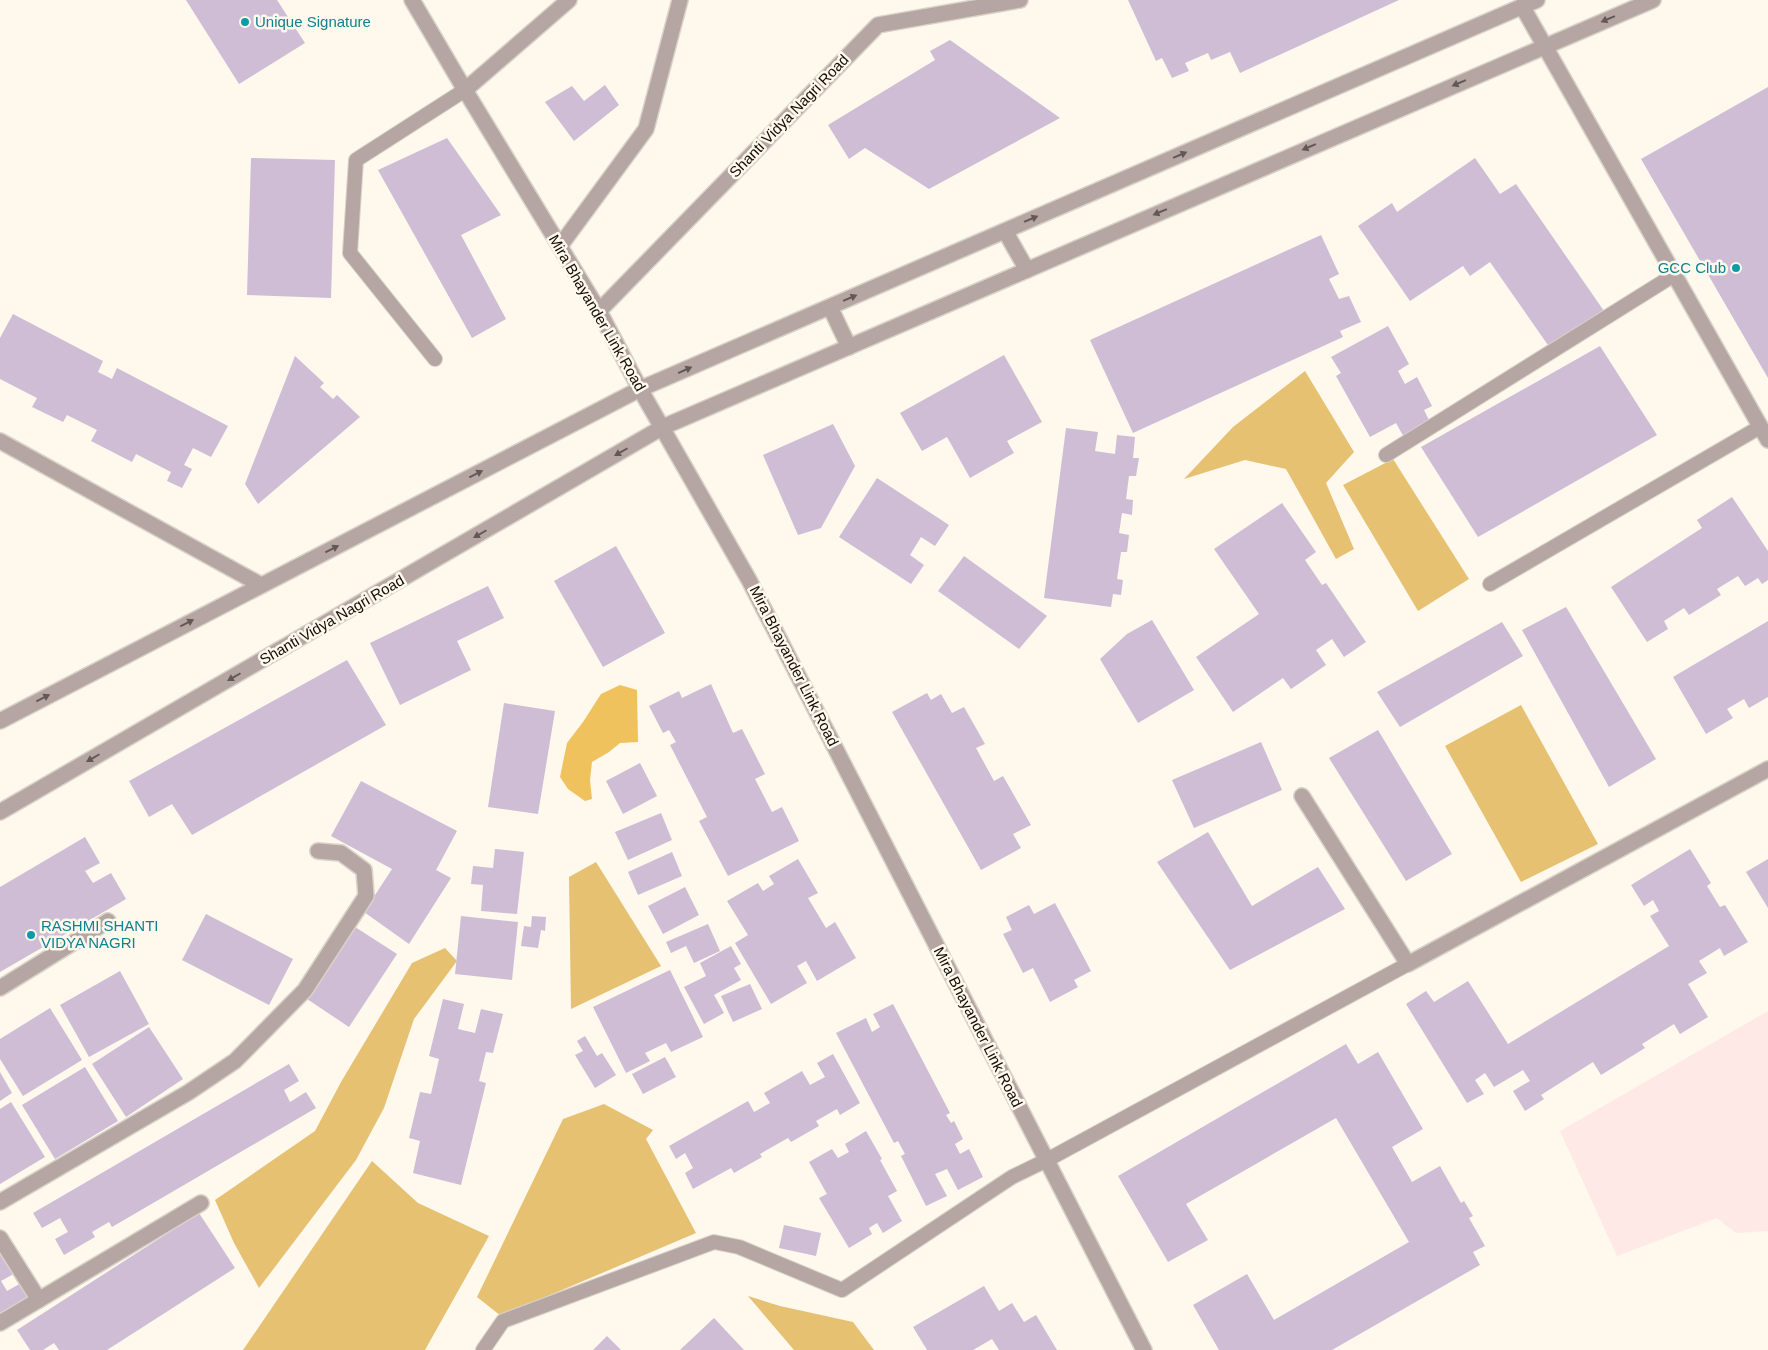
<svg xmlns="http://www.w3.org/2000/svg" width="1768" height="1350" viewBox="0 0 1768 1350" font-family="Helvetica,sans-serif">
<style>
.industrial{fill:#ffe9e6}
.green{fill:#e6c172}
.forest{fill:#f0c25d}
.building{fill:#cfbdd6}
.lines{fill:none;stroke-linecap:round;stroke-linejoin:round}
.service-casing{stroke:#d8d2c8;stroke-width:16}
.minor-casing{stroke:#d8d2c8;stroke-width:18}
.tertiary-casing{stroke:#d8d2c8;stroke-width:18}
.service{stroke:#b5a6a4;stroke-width:14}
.minor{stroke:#b5a6a4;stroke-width:15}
.tertiary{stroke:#b5a6a4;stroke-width:15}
.oneway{fill:#635954}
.culture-dot{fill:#0f9aa8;stroke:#fef8ed;stroke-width:2}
.labels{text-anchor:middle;stroke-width:5;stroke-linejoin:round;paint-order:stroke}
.culture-label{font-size:15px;fill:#0d838f;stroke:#fef8ed;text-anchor:start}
.street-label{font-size:15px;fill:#110c04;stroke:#fef8ed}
</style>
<rect width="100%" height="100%" fill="#fef8ed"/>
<path class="industrial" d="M1768 1011V1231L1736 1233 1717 1218 1617 1256 1560 1131Z"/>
<g class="green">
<path d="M1305 371 1354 452 1326 483 1354 549 1336 559 1286 469 1245 460 1184 479 1233 427Z"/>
<path d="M1393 459 1469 579 1418 611 1343 485Z"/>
<path d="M1521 705 1598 844 1521 882 1445 746Z"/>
<path d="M596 862 661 966 571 1009 569 877Z"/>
<path d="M445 948 457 961 414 1019 384 1108 356 1160 259 1288 234 1243 215 1200 315 1131 341 1082 412 963Z"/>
<path d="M604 1104 653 1130 646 1139 696 1233 501 1316 477 1297 563 1119Z"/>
<path d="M372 1161 418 1203 489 1236 425 1350H243Z"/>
<path d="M748 1296 780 1306 853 1322 874 1350H794Z"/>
</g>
<path class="forest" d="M620 685 637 690 638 742 620 743 609 752 592 762 590 780 592 799 585 801 568 789 560 777 567 743 583 722 601 694Z"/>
<g class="building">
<path d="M186 0H277L305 43 239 84Z"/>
<path d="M1128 0H1399L1240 73 1230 52 1211 60 1208 53 1185 63 1189 71 1172 78 1162 58 1156 61Z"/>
<path d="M950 40 1060 118 929 189 865 148 849 159 828 125 935 60 930 51Z"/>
<path d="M605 85 619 105 574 141 545 102 572 86 584 101Z"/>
<path d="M1768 87V378L1641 159Z"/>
<path d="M447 138 501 215 461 235 506 319 472 338 378 170Z"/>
<path d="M251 158 335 160 331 298 247 295Z"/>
<path d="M1475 158 1500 194 1516 184 1604 311 1550 348 1490 262 1470 276 1463 266 1410 301 1358 226 1392 203 1397 212Z"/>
<path d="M1321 235 1339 274 1329 279 1339 299 1349 296 1361 322 1340 331 1343 337 1133 433 1090 340Z"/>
<path d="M13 314 103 361 98 372 112 379 117 368 228 426 211 457 193 448 184 465 192 469 182 488 167 481 171 472 136 454 132 462 91 441 97 430 67 415 63 422 32 407 37 398 0 379V338Z"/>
<path d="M1388 326 1409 364 1398 371 1405 384 1417 377 1432 406 1424 410 1430 422 1405 439 1396 423 1370 437 1336 376 1341 373 1331 357Z"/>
<path d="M1600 346 1657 435 1478 537 1421 447Z"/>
<path d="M1004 355 1042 422 1007 441 1014 453 970 478 947 437 922 451 900 413Z"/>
<path d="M295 356 324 383 320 387 333 399 337 395 360 417 258 504 245 484Z"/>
<path d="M833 424 855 466 821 528 798 535 763 455Z"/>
<path d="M1066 428 1098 432 1095 451 1115 454 1117 435 1135 437 1133 458H1139L1136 476H1129L1126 499 1133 500 1132 515 1122 513 1119 533 1129 535 1127 552H1121L1117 579 1123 580 1121 595 1113 594 1111 607 1044 598Z"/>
<path d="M877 478 949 525 935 546 921 537 910 555 924 565 911 584 839 537Z"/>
<path d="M1732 497 1768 551V580L1762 584 1758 578 1745 586 1738 576 1717 589 1721 595 1689 615 1684 608 1664 621 1668 629 1647 642 1611 587 1702 528 1697 520Z"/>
<path d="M1282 503 1316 552 1305 560 1322 585 1326 583 1366 642 1344 657 1332 639 1316 650 1326 665 1291 689 1283 678 1233 712 1196 657 1259 614 1214 549Z"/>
<path d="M616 546 665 633 603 667 554 581Z"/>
<path d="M964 556 1047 616 1019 649 938 591Z"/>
<path d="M488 586 504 618 457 641 471 670 400 705 370 643Z"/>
<path d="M1566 607 1656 759 1609 787 1522 630Z"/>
<path d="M1152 620 1194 690 1138 723 1100 659 1127 634Z"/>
<path d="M1768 621V697L1749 708 1744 699 1727 709 1733 718 1706 734 1673 677Z"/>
<path d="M1502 622 1523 656 1400 727 1377 692Z"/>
<path d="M347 660 386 725 192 835 172 804 149 817 129 781Z"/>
<path d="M711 684 733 733 742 729 765 774 755 779 772 812 782 807 799 841 728 876 699 821 707 817 670 745 676 742 669 730 663 733 649 706 679 691 682 698Z"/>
<path d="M927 693 931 700 941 694 952 713 964 707 985 744 976 748 994 781 1003 776 1031 825 1013 834 1021 848 981 870 892 712Z"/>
<path d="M504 703 555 711 538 814 488 807Z"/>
<path d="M1378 730 1452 854 1406 881 1329 758Z"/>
<path d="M1261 742 1282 790 1194 828 1172 780Z"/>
<path d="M640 763 657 796 623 814 606 781Z"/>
<path d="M361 781 457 831 436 870 451 878 409 944 364 912 392 869 331 836Z"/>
<path d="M661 813 672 840 628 860 615 832Z"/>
<path d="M1208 832 1252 906 1318 867 1345 909 1230 970 1157 862Z"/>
<path d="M85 837 100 863 85 871 93 883 111 873 126 899 0 972V887Z"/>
<path d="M495 849 524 852 517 914 481 911 483 885 471 884 473 866 493 868Z"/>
<path d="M1690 849 1711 883 1707 886 1720 907 1725 905 1748 942 1724 956 1720 948 1699 961 1707 973 1688 984 1708 1017 1680 1034 1674 1024 1642 1044 1645 1048 1601 1075 1593 1062 1541 1095 1544 1099 1525 1111 1513 1091 1530 1081 1523 1070 1494 1087 1485 1073 1475 1080 1484 1094 1467 1103 1406 1004 1426 991 1434 1002 1468 981 1508 1044 1669 946 1650 916 1659 911 1653 900 1644 906 1631 885Z"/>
<path d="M672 852 682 876 638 895 628 872Z"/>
<path d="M798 859 818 893 808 898 826 928 835 922 856 958 817 981 806 961 797 966 807 983 771 1004 735 943 748 935 727 901 758 883 763 891 774 884 769 876Z"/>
<path d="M1768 859V908L1746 872Z"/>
<path d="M685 887 699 915 663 934 648 906Z"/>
<path d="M1055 903 1091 971 1074 980 1078 987 1050 1002 1033 968 1023 973 1003 934 1012 930 1006 917 1029 905 1034 914Z"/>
<path d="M206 914 293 959 269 1005 182 960Z"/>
<path d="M461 916 518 922 512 980 455 974Z"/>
<path d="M532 916 546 917 545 931 541 930 538 948 521 946 524 926 531 927Z"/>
<path d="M708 924 720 951 694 963 686 946 671 953 666 942Z"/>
<path d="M352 925 397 954 349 1027 307 999Z"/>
<path d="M731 946 741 964 734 968 741 980 714 995 724 1013 704 1024 684 987 706 976 700 963Z"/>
<path d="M670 970 703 1037 671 1052 666 1043 645 1053 650 1061 626 1073 593 1007Z"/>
<path d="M120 971 149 1024 89 1057 60 1005Z"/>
<path d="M750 984 762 1009 733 1022 721 996Z"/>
<path d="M443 999 464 1004 458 1029 475 1033 481 1009 503 1014 493 1053 486 1052 479 1081 486 1083 461 1185 413 1173 420 1141 409 1138 420 1092 431 1094 439 1059 429 1056Z"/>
<path d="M893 1004 950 1113 946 1115 951 1123 954 1121 963 1139 955 1144 960 1154 969 1149 983 1177 958 1190 947 1169 935 1174 947 1196 926 1206 901 1156 905 1154 898 1141 894 1143 836 1033 866 1018 872 1032 880 1027 873 1014Z"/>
<path d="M50 1008 82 1060 23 1096 0 1059V1039Z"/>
<path d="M149 1027 183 1079 126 1117 92 1064Z"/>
<path d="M585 1036 597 1056 602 1053 616 1075 595 1088 575 1055 583 1051 577 1041Z"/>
<path d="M1346 1044 1358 1064 1378 1052 1423 1129 1392 1147 1412 1182 1440 1166 1461 1203 1464 1201 1473 1216 1469 1218 1485 1246 1473 1252 1480 1265 1332 1350H1219L1193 1305 1247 1274 1274 1320 1409 1242 1336 1118 1186 1204 1208 1240 1168 1262 1118 1176Z"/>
<path d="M833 1054 860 1103 840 1115 837 1109 816 1121 819 1126 791 1142 788 1138 760 1154 762 1157 734 1173 731 1168 693 1189 685 1173 693 1168 685 1153 676 1159 669 1146 748 1101 754 1112 770 1103 764 1093 802 1071 810 1085 825 1077 817 1063Z"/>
<path d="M665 1057 676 1077 643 1094 632 1074Z"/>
<path d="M289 1064 299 1081 284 1090 290 1102 306 1092 316 1108 112 1227 109 1222 92 1232 95 1237 64 1255 55 1239 68 1232 60 1218 42 1228 33 1213Z"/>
<path d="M85 1067 118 1121 55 1159 22 1105Z"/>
<path d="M0 1072 12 1093 0 1101Z"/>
<path d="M11 1102 45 1157 0 1184V1109Z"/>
<path d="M866 1131 882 1159 880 1160 897 1191 888 1196 902 1221 883 1233 877 1223 869 1228 872 1234 849 1248 819 1198 827 1194 809 1162 832 1149 838 1158 849 1152 845 1144Z"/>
<path d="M199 1213 235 1268 107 1350H59L54 1343 43 1350H30L17 1330Z"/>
<path d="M784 1225 821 1233 816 1256 779 1248Z"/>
<path d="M0 1244 17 1272 1 1281 7 1291 23 1282 31 1297 0 1316Z"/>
<path d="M984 1286 999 1311 1012 1303 1024 1322 1036 1315 1057 1350H999L992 1339 973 1350H927L913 1327Z"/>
<path d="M714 1318 744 1350H680Z"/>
<path d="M607 1336 621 1350H593Z"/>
</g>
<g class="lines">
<defs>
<g id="service">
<path d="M435 359 350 253 356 160 465 90"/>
<path d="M1386 455 1674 275"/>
<path d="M1490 584 1760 427"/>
<path d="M483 1350 503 1321 714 1242 739 1247 842 1290 1012 1177 1047 1160 1408 964"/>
</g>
<g id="minor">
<path d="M1522 6 1768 440"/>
<path d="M465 90 569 0"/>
<path d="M560 246 646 129 680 0"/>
<path d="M0 441 261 585"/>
<path d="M1302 796 1408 964 1768 769"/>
<path d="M0 988 108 921"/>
<path d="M0 1202 189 1092 235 1061 305 990 366 896 364 870 341 853 318 851"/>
<path d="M0 1238 39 1300"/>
<path d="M0 1323 201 1203"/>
</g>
<g id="tertiary">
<path d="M412 0 465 90 599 311 640 389 749 580 1144 1350"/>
<path d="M1005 231 1027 270"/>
<path d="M830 307 849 347"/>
<path d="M599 311 878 25 1020 0"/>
<path d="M0 721 640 389 1537 0"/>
<path d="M0 812 663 427 1653 0"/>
</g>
</defs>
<use href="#service" class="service-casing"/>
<use href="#minor" class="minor-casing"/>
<use href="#tertiary" class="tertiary-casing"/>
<use href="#service" class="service"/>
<use href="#minor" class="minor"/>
<use href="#tertiary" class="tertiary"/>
</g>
<defs><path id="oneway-solid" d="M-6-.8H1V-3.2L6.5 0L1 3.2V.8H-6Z" transform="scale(1.25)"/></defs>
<g class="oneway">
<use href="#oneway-solid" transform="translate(1608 19) rotate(157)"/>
<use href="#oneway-solid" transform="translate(1459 83) rotate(157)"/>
<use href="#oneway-solid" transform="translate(1309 147) rotate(157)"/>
<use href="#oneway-solid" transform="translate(1180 155) rotate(-23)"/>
<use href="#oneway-solid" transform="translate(1160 212) rotate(157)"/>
<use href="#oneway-solid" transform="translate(1031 219) rotate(-23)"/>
<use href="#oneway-solid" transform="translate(850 298) rotate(-23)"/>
<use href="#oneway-solid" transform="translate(685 370) rotate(-24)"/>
<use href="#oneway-solid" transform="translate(621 452) rotate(150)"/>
<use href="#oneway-solid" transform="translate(476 474) rotate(-27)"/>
<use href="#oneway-solid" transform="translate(480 534) rotate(150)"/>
<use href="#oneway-solid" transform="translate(332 549) rotate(-27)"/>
<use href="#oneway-solid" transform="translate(187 623) rotate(-27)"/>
<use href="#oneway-solid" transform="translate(234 677) rotate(150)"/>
<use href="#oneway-solid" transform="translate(43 698) rotate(-27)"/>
<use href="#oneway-solid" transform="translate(93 758) rotate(150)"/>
</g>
<g class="culture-dot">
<circle cx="245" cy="22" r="5"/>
<circle cx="1736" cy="268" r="5"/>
<circle cx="31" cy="935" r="5"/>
</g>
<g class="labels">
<g class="culture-label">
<text x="255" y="27">Unique Signature</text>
<text x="1726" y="273" text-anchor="end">GCC Club</text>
<text x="41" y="931">RASHMI SHANTI<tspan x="41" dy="17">VIDYA NAGRI</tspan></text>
</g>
<g class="street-label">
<text transform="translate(789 116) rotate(-46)" y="5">Shanti Vidya Nagri Road</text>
<text transform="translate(597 313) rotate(60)" y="5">Mira Bhayander Link Road</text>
<text transform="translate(332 620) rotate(-30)" y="5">Shanti Vidya Nagri Road</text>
<text transform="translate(794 666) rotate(63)" y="5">Mira Bhayander Link Road</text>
<text transform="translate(978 1027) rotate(63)" y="5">Mira Bhayander Link Road</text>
</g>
</g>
</svg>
